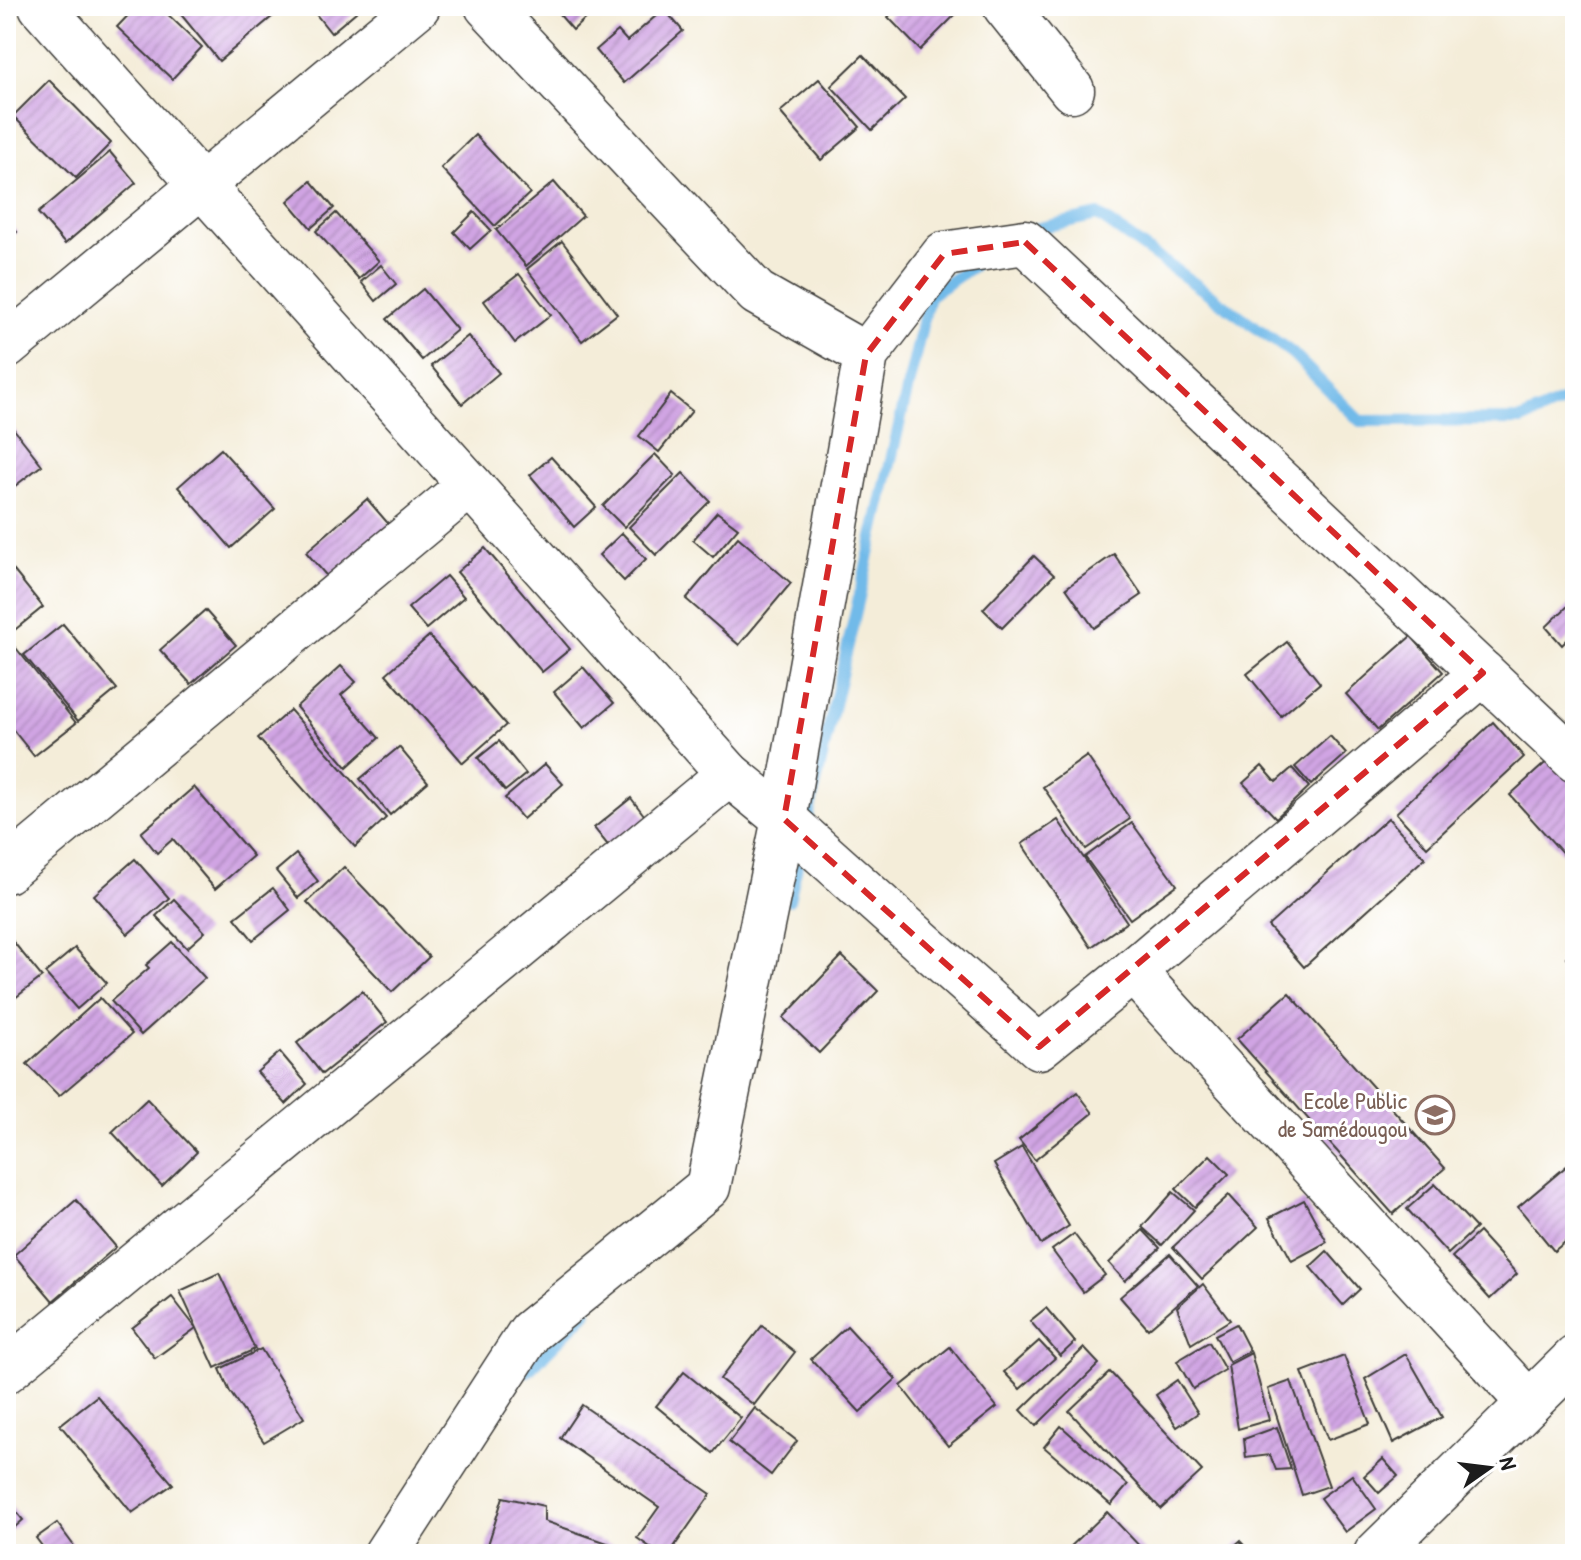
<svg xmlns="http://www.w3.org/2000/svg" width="1581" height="1560" viewBox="0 0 1581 1560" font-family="'Patrick Hand',sans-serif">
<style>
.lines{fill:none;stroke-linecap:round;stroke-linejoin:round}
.stream{stroke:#71bae9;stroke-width:12}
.building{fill:url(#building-hatch)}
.minor-casing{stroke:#3c3b38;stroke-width:47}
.major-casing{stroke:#3c3b38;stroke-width:47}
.minor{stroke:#fff;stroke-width:44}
.major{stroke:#fff;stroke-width:44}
.marked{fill:none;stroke:#d62828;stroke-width:6;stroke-dasharray:16 10;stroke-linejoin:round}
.labels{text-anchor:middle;stroke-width:6;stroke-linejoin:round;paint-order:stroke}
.education-label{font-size:24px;fill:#785e54;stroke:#fff;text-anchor:end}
</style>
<defs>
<pattern id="building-hatch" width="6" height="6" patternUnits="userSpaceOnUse" patternTransform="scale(2)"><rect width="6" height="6" fill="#d0a4e3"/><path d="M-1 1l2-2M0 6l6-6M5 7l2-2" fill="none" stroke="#b28dc2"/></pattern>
</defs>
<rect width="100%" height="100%" fill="#fff"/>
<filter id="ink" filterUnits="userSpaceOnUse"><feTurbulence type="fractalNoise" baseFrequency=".0125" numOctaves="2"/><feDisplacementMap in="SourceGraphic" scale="16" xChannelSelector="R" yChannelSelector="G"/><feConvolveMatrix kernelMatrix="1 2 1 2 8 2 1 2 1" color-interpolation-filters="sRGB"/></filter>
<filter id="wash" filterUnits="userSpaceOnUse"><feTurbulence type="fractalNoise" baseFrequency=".006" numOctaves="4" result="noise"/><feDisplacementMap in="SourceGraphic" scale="32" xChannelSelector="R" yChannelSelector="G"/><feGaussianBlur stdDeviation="1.8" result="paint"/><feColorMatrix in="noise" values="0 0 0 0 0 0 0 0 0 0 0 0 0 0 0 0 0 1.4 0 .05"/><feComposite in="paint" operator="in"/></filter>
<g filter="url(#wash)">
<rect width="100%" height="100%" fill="#f4edd9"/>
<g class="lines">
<g class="stream">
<path d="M1025 231 1098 215 1292 353 1360 421 1521 420 1575 396"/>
<path d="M806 826 929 296 973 266"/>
<path d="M789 900 801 848"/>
<path d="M528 1371 586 1313"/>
</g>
</g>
<g id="blocks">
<g class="building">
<path d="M137 6H159L202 47 172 79 117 27Z"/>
<path d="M174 6H285L219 61Z"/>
<path d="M314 6H363L331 33 311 8Z"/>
<path d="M552 6H585L591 13 573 30Z"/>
<path d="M899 6H964L920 50 888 17Z"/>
<path d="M664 9 683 31 624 83 596 50 618 31 627 41Z"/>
<path d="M863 55 905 99 872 130 831 86Z"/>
<path d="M819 79 860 127 821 160 780 112Z"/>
<path d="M49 80 111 143 76 178 13 116Z"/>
<path d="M475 135 530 193 495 226 441 168Z"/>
<path d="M110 152 136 183 65 244 38 213Z"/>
<path d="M311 181 334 208 311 228 288 201Z"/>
<path d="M554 182 583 216 526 266 496 230Z"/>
<path d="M474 212 491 230 470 249 454 232Z"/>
<path d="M336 213 379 261 359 279 316 231Z"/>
<path d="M6 220 17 232 6 242Z"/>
<path d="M562 241 617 314 582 341 527 269Z"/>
<path d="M381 265 396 284 376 301 361 282Z"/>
<path d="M519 274 551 315 515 343 484 301Z"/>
<path d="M423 289 457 330 422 360 387 319Z"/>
<path d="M468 336 499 373 462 404 431 366Z"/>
<path d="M671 394 692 411 659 452 639 436Z"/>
<path d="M13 428 42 465 6 493V434Z"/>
<path d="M221 449 275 509 231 548 178 487Z"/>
<path d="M655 454 675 475 624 527 603 506Z"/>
<path d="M551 457 596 507 574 527 530 475Z"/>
<path d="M683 473 710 501 656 555 629 527Z"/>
<path d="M367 499 392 528 331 581 306 552Z"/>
<path d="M717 512 738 528 713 557 693 540Z"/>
<path d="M622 533 646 559 624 581 599 555Z"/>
<path d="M738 537 791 583 739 645 686 599Z"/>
<path d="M485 548 570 649 542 672 457 572Z"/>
<path d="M1114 554 1142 595 1094 628 1066 588Z"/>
<path d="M1034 556 1054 575 1002 628 983 609Z"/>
<path d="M6 561 43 607 6 637Z"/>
<path d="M446 576 464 597 426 629 408 608Z"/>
<path d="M1575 599V632L1562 645 1546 627Z"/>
<path d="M205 610 236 645 191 684 160 650Z"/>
<path d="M63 624 117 689 78 721 24 655Z"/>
<path d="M429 636 506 725 463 763 386 674Z"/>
<path d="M1411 636 1443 672 1378 730 1346 694Z"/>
<path d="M1287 642 1320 683 1281 716 1247 674Z"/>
<path d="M16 648 76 723 34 756 6 721V657Z"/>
<path d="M341 666 356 682 341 695 379 738 347 767 296 707Z"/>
<path d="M583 667 614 703 584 728 554 692Z"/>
<path d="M290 710 386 818 355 847 258 738Z"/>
<path d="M1493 722 1524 757 1427 847 1396 813Z"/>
<path d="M1330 736 1346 754 1311 785 1295 767Z"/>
<path d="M499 741 526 774 505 791 478 758Z"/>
<path d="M399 747 428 782 390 815 360 779Z"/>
<path d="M1087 756 1130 819 1086 849 1043 787Z"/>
<path d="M1553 756 1575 781V867L1510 795Z"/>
<path d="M545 764 563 784 523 819 505 798Z"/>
<path d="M1262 766 1276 782 1292 768 1309 787 1276 818 1243 783Z"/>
<path d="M194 787 253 856 215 889 173 839 157 853 141 833Z"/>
<path d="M631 798 647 819 611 849 594 828Z"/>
<path d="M1388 818 1425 858 1304 967 1268 926Z"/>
<path d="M1058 820 1127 922 1091 947 1022 844Z"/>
<path d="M1132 823 1177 885 1130 919 1085 857Z"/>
<path d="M296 854 318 881 298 898 276 871Z"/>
<path d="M135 859 169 898 128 934 94 895Z"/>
<path d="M344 867 429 957 392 992 307 902Z"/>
<path d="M273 888 290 910 253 940 235 918Z"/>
<path d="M174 899 205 932 187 948 156 916Z"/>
<path d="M11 939 42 977 6 1005V943Z"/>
<path d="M172 942 205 978 141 1035 111 1001 149 968 146 965Z"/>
<path d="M75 948 107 983 77 1009 45 973Z"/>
<path d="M1575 949V968L1566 957Z"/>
<path d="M842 956 878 991 819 1053 783 1018Z"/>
<path d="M362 991 387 1022 322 1074 297 1043Z"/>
<path d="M1289 993 1445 1168 1393 1214 1237 1039Z"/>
<path d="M100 998 132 1034 59 1096 27 1064Z"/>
<path d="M280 1052 307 1084 286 1104 257 1072Z"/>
<path d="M1077 1092 1093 1113 1035 1160 1019 1140Z"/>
<path d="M147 1099 197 1152 162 1186 112 1132Z"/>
<path d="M1022 1147 1069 1226 1041 1244 994 1164Z"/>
<path d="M1210 1155 1229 1174 1195 1207 1176 1189Z"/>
<path d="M1575 1159V1234L1554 1251 1518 1207Z"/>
<path d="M1435 1184 1476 1228 1448 1254 1407 1209Z"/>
<path d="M1173 1192 1194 1210 1162 1245 1142 1227Z"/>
<path d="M1229 1195 1258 1227 1202 1279 1173 1247Z"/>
<path d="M76 1200 116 1247 53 1301 14 1255Z"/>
<path d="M1304 1200 1327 1242 1292 1261 1269 1218Z"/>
<path d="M1143 1230 1160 1248 1125 1281 1109 1263Z"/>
<path d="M1479 1232 1517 1274 1490 1299 1452 1257Z"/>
<path d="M1074 1234 1105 1275 1083 1292 1052 1250Z"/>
<path d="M1327 1251 1360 1289 1343 1305 1310 1267Z"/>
<path d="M1170 1254 1198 1286 1148 1329 1120 1297Z"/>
<path d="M219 1273 255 1349 215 1368 180 1291Z"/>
<path d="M1203 1284 1230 1320 1191 1344 1177 1307Z"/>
<path d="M172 1297 196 1328 155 1358 132 1328Z"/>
<path d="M1046 1308 1075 1342 1060 1356 1030 1321Z"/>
<path d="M1236 1324 1250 1351 1229 1362 1215 1335Z"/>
<path d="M762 1326 795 1352 754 1405 720 1379Z"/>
<path d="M847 1326 896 1379 860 1412 811 1359Z"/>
<path d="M1039 1341 1055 1358 1020 1389 1004 1372Z"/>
<path d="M1209 1342 1225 1370 1193 1389 1177 1361Z"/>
<path d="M950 1347 997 1407 948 1446 901 1386Z"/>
<path d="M1084 1348 1099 1364 1036 1426 1021 1410Z"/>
<path d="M261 1349 304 1418 264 1442 230 1392 220 1369Z"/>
<path d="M1251 1353 1269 1420 1238 1429 1228 1365Z"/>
<path d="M1406 1354 1442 1417 1393 1443 1365 1379Z"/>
<path d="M1344 1356 1370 1424 1328 1440 1302 1372Z"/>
<path d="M684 1372 741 1418 713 1453 656 1406Z"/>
<path d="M1110 1372 1202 1471 1161 1509 1069 1411Z"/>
<path d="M1177 1380 1198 1413 1177 1427 1156 1395Z"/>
<path d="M1291 1381 1329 1486 1302 1495 1268 1389Z"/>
<path d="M97 1396 173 1484 132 1513 60 1425Z"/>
<path d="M582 1405 711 1494 669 1554H660L637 1538 659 1507 560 1438Z"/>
<path d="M755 1408 797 1441 771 1475 729 1442Z"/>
<path d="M1061 1426 1128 1485 1111 1505 1044 1447Z"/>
<path d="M1277 1427 1291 1469 1276 1470 1270 1455 1246 1458 1244 1439Z"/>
<path d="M1383 1459 1398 1476 1379 1493 1364 1476Z"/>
<path d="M1352 1475 1376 1509 1345 1532 1320 1498Z"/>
<path d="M503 1497 544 1506V1521L639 1554H499L486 1551Z"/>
<path d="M6 1499 23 1520 6 1535Z"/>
<path d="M1107 1512 1147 1554H1071L1067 1550Z"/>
<path d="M57 1523 80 1554H48L36 1538Z"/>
<path d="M1240 1541 1252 1554H1225Z"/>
</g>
</g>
</g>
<g filter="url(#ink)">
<use href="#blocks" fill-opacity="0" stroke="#3c3b38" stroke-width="2"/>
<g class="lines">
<defs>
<g id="minor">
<path d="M41 6 729 774 784 819 1039 1047 1133 971 1483 673"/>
<path d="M487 6 757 293 866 355"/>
<path d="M1005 6 1072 90"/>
<path d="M6 347 418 6"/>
<path d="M6 871 470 485"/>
<path d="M1133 971 1529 1403"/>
<path d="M6 1371 729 774"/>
<path d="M386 1554 530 1332 708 1187 784 819 866 355 944 254 1025 242 1575 760"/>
</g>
<path id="major" d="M1376 1554 1575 1358"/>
</defs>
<use href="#minor" class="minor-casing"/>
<use href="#major" class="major-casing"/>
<use href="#minor" class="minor"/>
<use href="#major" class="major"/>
</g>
</g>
<path class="marked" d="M1025 242 1483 673 1039 1047 784 819 866 355 944 254Z"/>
<defs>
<symbol id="school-ring" viewBox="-11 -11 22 22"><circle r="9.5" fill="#fff" stroke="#8d6e63" stroke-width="1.5"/><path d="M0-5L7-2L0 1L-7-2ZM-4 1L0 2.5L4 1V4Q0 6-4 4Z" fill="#8d6e63"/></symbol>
</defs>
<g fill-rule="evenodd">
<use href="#school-ring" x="1413" y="1093" width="44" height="44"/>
</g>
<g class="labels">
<g class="education-label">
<text x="1407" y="1109">Ecole Public<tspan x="1407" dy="28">de Samédougou</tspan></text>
</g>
</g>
<rect width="1581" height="1560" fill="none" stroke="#fff" stroke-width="32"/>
<g transform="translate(1489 1468) rotate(76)" stroke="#ffffff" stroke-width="6" paint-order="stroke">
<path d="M0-6L14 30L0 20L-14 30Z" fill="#1c1c1c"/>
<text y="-12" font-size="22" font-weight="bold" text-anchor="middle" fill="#1c1c1c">N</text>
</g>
</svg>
